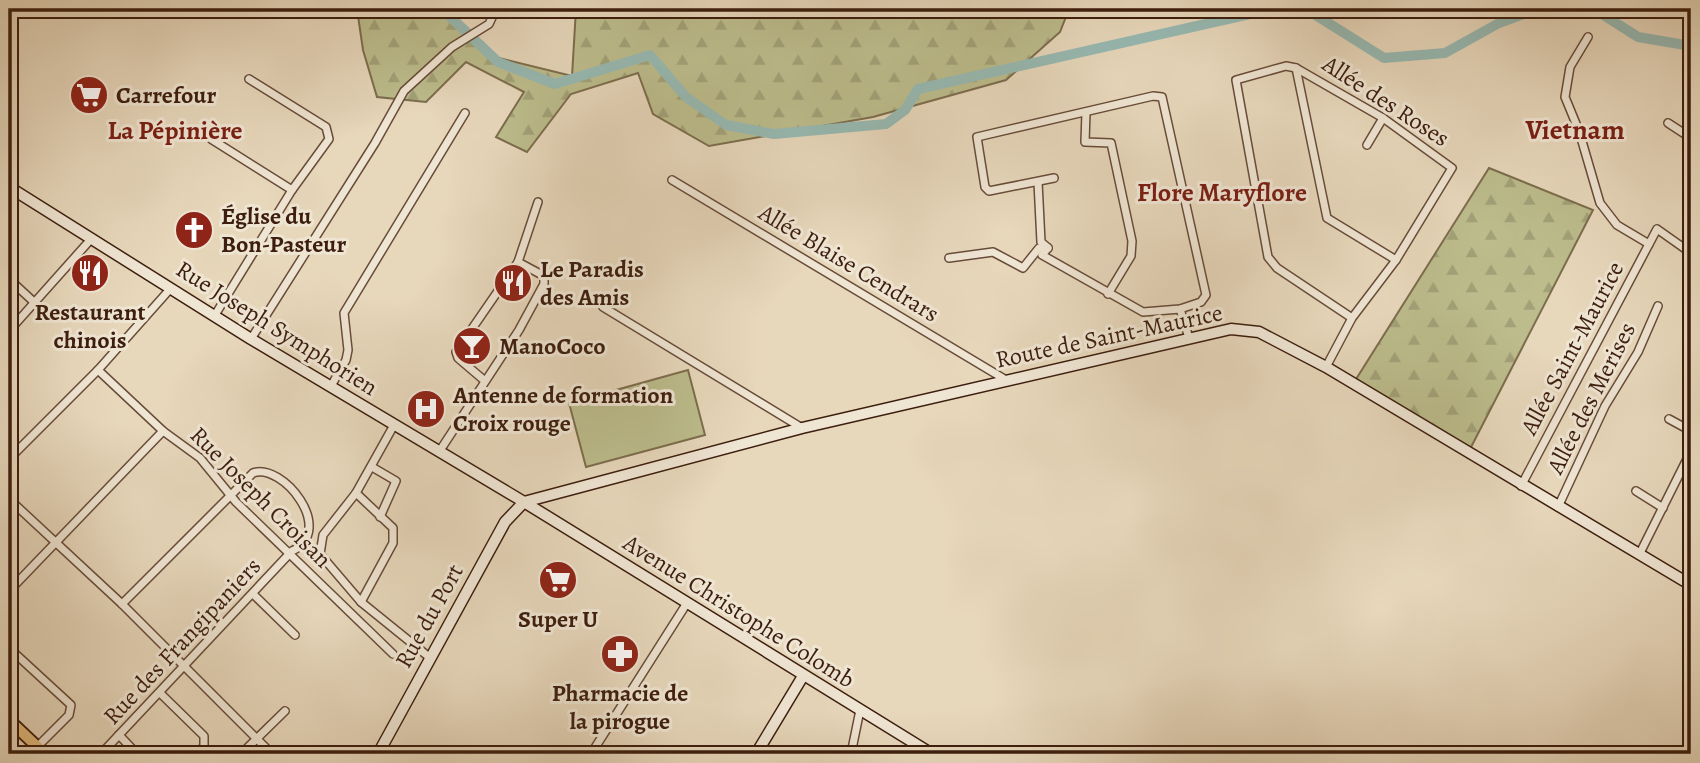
<svg xmlns="http://www.w3.org/2000/svg" width="1700" height="763" viewBox="0 0 1700 763" font-family="Alegreya,serif">
<style>
.forest{fill:url(#forest-firs);stroke:#7c6d4d;stroke-width:2}
.pitch{fill:#bcbc8c;stroke:#7c6d4d;stroke-width:2}
.lines{fill:none;stroke-linecap:round;stroke-linejoin:round}
.canal{stroke:#97b9b2;stroke-width:10}
.street-casing{stroke:#684c39;stroke-width:10}
.secondary-casing{stroke:#3d1e0e;stroke-width:13}
.primary-casing{stroke:#3d1e0e;stroke-width:14}
.street{stroke:#efe5d3;stroke-width:7}
.secondary{stroke:#efe5d3;stroke-width:10}
.primary{stroke:#e4bc7e;stroke-width:10}
.labels{text-anchor:middle;stroke-width:6;stroke-linejoin:round;paint-order:stroke}
.poi-label{font-size:24px;font-weight:bold;fill:#3d1e0e;stroke:#efe5d3;text-anchor:start}
.street-label{font-size:24px;fill:#3d1e0e;stroke:#efe5d3}
.neighbourhood-label{font-size:26px;font-weight:bold;fill:#7a1f14;stroke:#efe5d3}
.quarter-label{font-size:28px;font-weight:bold;fill:#7a1f14;stroke:#efe5d3}
</style>
<defs>
<pattern id="forest-firs" width="22" height="20" patternUnits="userSpaceOnUse" patternTransform="scale(1.75)"><rect width="22" height="20" fill="#bcbc8c"/><path d="M5 1l3.5 6h-7zM16 11l3.5 6h-7z" fill="#a2a178"/></pattern>
</defs>
<rect width="100%" height="100%" fill="#e7d7bb"/>
<filter id="stains"><feTurbulence type="fractalNoise" baseFrequency=".00286" numOctaves="4"/><feColorMatrix values="0 0 0 0 .2 0 0 0 0 .09 0 0 0 0 .02 0 0 0 .5 -.17"/></filter>
<radialGradient id="worn" r=".72"><stop offset=".6" stop-color="#630" stop-opacity="0"/><stop offset="1" stop-color="#630" stop-opacity=".3"/></radialGradient>
<g class="forest">
<path d="M357 9H445L495 57 572 76 576 9H1069L1060 32 1006 80 873 117 709 146 653 114 638 73 571 94 527 152 496 137 524 92 466 62 426 102 377 97 363 50Z"/>
<path d="M1489 168 1593 210 1468 453 1353 384Z"/>
</g>
<path class="pitch" d="M688 370 705 435 586 467 569 403Z"/>
<g class="lines">
<g class="canal">
<path d="M442 9 498 62 555 84 650 55 686 97 726 125 774 134 886 124 905 110 918 89 1272 9"/>
<path d="M1306 9 1384 58 1445 53 1499 23 1538 9"/>
<path d="M1594 9 1638 37 1691 46"/>
</g>
<defs>
<g id="street">
<path d="M1588 37 1570 67 1565 97 1579 131 1600 203 1617 225 1649 244"/>
<path d="M1296 68 1327 218 1396 260"/>
<path d="M1086 112 1085 142 1111 143 1132 241 1131 256 1108 294"/>
<path d="M1668 123 1691 138"/>
<path d="M211 139 292 190"/>
<path d="M1367 145 1383 118"/>
<path d="M672 180 1006 380"/>
<path d="M1038 182 1041 242 1047 247"/>
<path d="M9 199 15 191"/>
<path d="M1048 248 1042 255 1143 312 1180 309 1201 302 1206 295 1162 97 1153 96 977 137 985 187 989 191 1054 178"/>
<path d="M949 258 993 252 1023 268 1039 248H1048"/>
<path d="M9 279 35 303"/>
<path d="M603 307 802 428"/>
<path d="M1180 309 1189 338"/>
<path d="M215 315 292 190 329 139 326 127 249 79"/>
<path d="M9 331 92 238"/>
<path d="M251 339 375 143 404 91 452 47 489 24 496 9"/>
<path d="M1326 367 1352 318 1396 260 1452 168 1383 118 1296 68 1286 66 1236 80 1268 257 1277 268 1352 318"/>
<path d="M98 370 163 431 200 458 236 502 393 654"/>
<path d="M485 381 458 358 456 352 518 262 538 202"/>
<path d="M331 386 346 360 348 350 344 313 465 113"/>
<path d="M1669 419 1691 431"/>
<path d="M394 425 356 493 323 535 320 554 361 602 429 657"/>
<path d="M439 452 519 330 544 284V276L518 262"/>
<path d="M9 459 98 370 171 288"/>
<path d="M372 467 396 481 380 517"/>
<path d="M1521 486 1657 229 1691 253"/>
<path d="M1636 491 1663 508"/>
<path d="M356 493 393 528V543L361 602"/>
<path d="M9 499 122 604 272 754"/>
<path d="M1558 507 1605 406 1638 352 1658 306"/>
<path d="M1639 555 1691 451"/>
<path d="M9 591 163 431"/>
<path d="M253 594 295 635"/>
<path d="M9 648 71 705 69 715 37 747"/>
<path d="M160 693 204 736V746L197 754"/>
<path d="M9 735 16 727"/>
<path d="M119 735 137 754"/>
<path d="M101 754 292 551C337 530 282 462 253 473L122 604"/>
<path d="M241 754 285 711"/>
<path d="M591 754 687 603"/>
<path d="M851 754 860 710"/>
</g>
<g id="secondary">
<path d="M9 187 251 339 524 502 932 754"/>
<path d="M378 754 505 522 524 502 802 428 1231 329 1259 332 1326 367 1691 585"/>
<path d="M756 754 803 676"/>
</g>
<path id="primary" d="M9 720 45 754"/>
</defs>
<use href="#street" class="street-casing"/>
<use href="#secondary" class="secondary-casing"/>
<use href="#primary" class="primary-casing"/>
<use href="#street" class="street"/>
<use href="#secondary" class="secondary"/>
<use href="#primary" class="primary"/>
</g>
<defs>
<symbol id="supermarket-disc" viewBox="-11 -11 22 22"><circle r="9.5" fill="#8f2418" stroke="#efe5d3"/><path d="M-6-5.5h2.5l.6 2H6L4.5 2H-2.5L-4.4-4H-6ZM-1.5 3.2a1.3 1.3 0 1 0 .1 0ZM3 3.2a1.3 1.3 0 1 0 .1 0Z" fill="#fff"/></symbol>
<symbol id="church-disc" viewBox="-11 -11 22 22"><circle r="9.5" fill="#8f2418" stroke="#efe5d3"/><path d="M-1.2-6h2.4v3.5h3.3v2.4h-3.3V6h-2.4V-.1h-3.3v-2.4h3.3Z" fill="#fff"/></symbol>
<symbol id="restaurant-disc" viewBox="-11 -11 22 22"><circle r="9.5" fill="#8f2418" stroke="#efe5d3"/><path d="M-5-6h1v4h1v-4h1v4h1v-4h1v5L-1.5 .5V6h-2V.5L-5-1ZM5-6V6H3V1.5H1.5Q1.5-4 5-6Z" fill="#fff"/></symbol>
<symbol id="bar-disc" viewBox="-11 -11 22 22"><circle r="9.5" fill="#8f2418" stroke="#efe5d3"/><path d="M-6-5H6L.8 .8V4.5H3.5V6h-7V4.5H-.8V.8Z" fill="#fff"/></symbol>
<symbol id="hospital-disc" viewBox="-11 -11 22 22"><circle r="9.5" fill="#8f2418" stroke="#efe5d3"/><path d="M-5-5h3v3.5h4V-5h3V5h-3V1.5h-4V5h-3Z" fill="#fff"/></symbol>
<symbol id="pharmacy-disc" viewBox="-11 -11 22 22"><circle r="9.5" fill="#8f2418" stroke="#efe5d3"/><path d="M-2-6h4v4h4v4h-4v4h-4v-4h-4v-4h4Z" fill="#fff"/></symbol>
</defs>
<g fill-rule="evenodd">
<use href="#supermarket-disc" x="67" y="73" width="44" height="44"/>
<use href="#church-disc" x="172" y="208" width="44" height="44"/>
<use href="#restaurant-disc" x="68" y="251" width="44" height="44"/>
<use href="#restaurant-disc" x="491" y="261" width="44" height="44"/>
<use href="#bar-disc" x="450" y="324" width="44" height="44"/>
<use href="#hospital-disc" x="404" y="387" width="44" height="44"/>
<use href="#supermarket-disc" x="536" y="558" width="44" height="44"/>
<use href="#pharmacy-disc" x="598" y="632" width="44" height="44"/>
</g>
<g class="labels">
<g class="poi-label">
<text x="116" y="103">Carrefour</text>
<text x="221" y="224">Église du<tspan x="221" dy="28">Bon-Pasteur</tspan></text>
<text x="540" y="277">Le Paradis<tspan x="540" dy="28">des Amis</tspan></text>
<text x="90" y="320" text-anchor="middle">Restaurant<tspan x="90" dy="28">chinois</tspan></text>
<text x="499" y="354">ManoCoco</text>
<text x="453" y="403">Antenne de formation<tspan x="453" dy="28">Croix rouge</tspan></text>
<text x="558" y="627" text-anchor="middle">Super U</text>
<text x="620" y="701" text-anchor="middle">Pharmacie de<tspan x="620" dy="28">la pirogue</tspan></text>
</g>
<g class="street-label">
<text transform="translate(1386 101) rotate(33)" y="8">Allée des Roses</text>
<text transform="translate(849 263) rotate(31)" y="8">Allée Blaise Cendrars</text>
<text transform="translate(277 328) rotate(32)" y="8">Rue Joseph Symphorien</text>
<text transform="translate(1109 336) rotate(-12)" y="8">Route de Saint-Maurice</text>
<text transform="translate(1572 348) rotate(-62)" y="8">Allée Saint-Maurice</text>
<text transform="translate(1591 398) rotate(-63)" y="8">Allée des Merises</text>
<text transform="translate(261 497) rotate(45)" y="8">Rue Joseph Croisan</text>
<text transform="translate(739 611) rotate(32)" y="8">Avenue Christophe Colomb</text>
<text transform="translate(429 616) rotate(-61)" y="8">Rue du Port</text>
<text transform="translate(182 641) rotate(-47)" y="8">Rue des Frangipaniers</text>
</g>
<g class="neighbourhood-label">
<text x="175" y="139">La Pépinière</text>
<text x="1222" y="201">Flore Maryflore</text>
</g>
<g class="quarter-label">
<text x="1575" y="139">Vietnam</text>
</g>
</g>
<rect width="1700" height="763" fill="none" stroke="#e7d7bb" stroke-width="35"/>
<rect x="10" y="10" width="1679" height="742" fill="none" stroke="#3d1e0e" stroke-width="3.5"/>
<rect x="18" y="18" width="1665" height="728" fill="none" stroke="#3d1e0e" stroke-width="2"/>
<rect width="100%" height="100%" filter="url(#stains)"/>
<rect width="100%" height="100%" fill="url(#worn)"/>
</svg>
